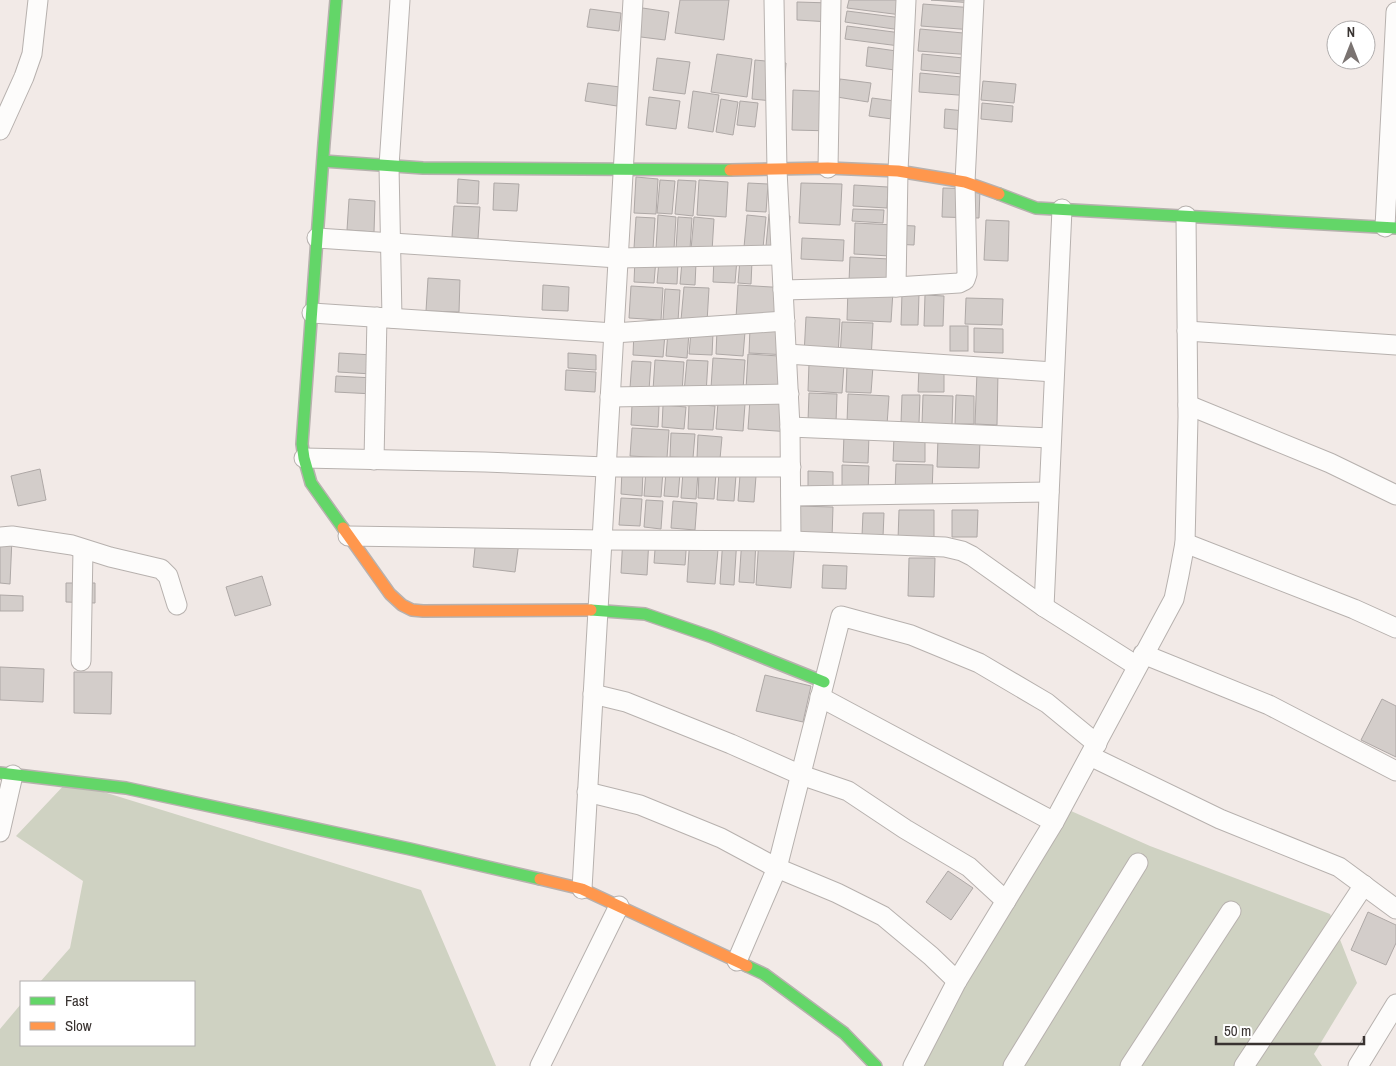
<svg xmlns="http://www.w3.org/2000/svg" width="1396" height="1066" viewBox="0 0 1396 1066" font-family="'Archivo Narrow',sans-serif">
<style>
.forest{fill:#cfd2c2}
.building{fill:#d3cdca;stroke:#aea8a6}
.lines{fill:none;stroke-linecap:round;stroke-linejoin:round}
.street-casing{stroke:#b7b1ae;stroke-width:21}
.fast-casing{stroke:#b7b1ae;stroke-width:14}
.slow-casing{stroke:#b7b1ae;stroke-width:14}
.street{stroke:#fdfcfb;stroke-width:19}
.fast{stroke:#63d668;stroke-width:11}
.slow{stroke:#ff974d;stroke-width:11}
</style>
<rect width="100%" height="100%" fill="#f2eae7"/>
<g class="forest">
<path d="M68 781 421 890 496 1066H0V1029L21 1004V1045H194V982H40L70 948 83 881 16 836Z"/>
<path d="M1062 807 1150 846 1330 914 1357 983 1314 1054 1322 1066H916Z"/>
</g>
<g class="building">
<path d="M680 0H729L724 40 675 33Z"/>
<path d="M849 0H908L909 16 847 8Z"/>
<path d="M931 0H973V3Z"/>
<path d="M797 2 831 3 830 22 797 20Z"/>
<path d="M923 4 974 8 973 30 921 26Z"/>
<path d="M636 7 669 12 665 40 633 36Z"/>
<path d="M590 9 621 13 619 31 587 27Z"/>
<path d="M847 11 910 19 908 31 845 22Z"/>
<path d="M847 26 909 34 907 47 845 39Z"/>
<path d="M920 29 974 34 973 55 918 51Z"/>
<path d="M868 47 911 53 909 72 866 66Z"/>
<path d="M717 54 752 59 747 97 711 92Z"/>
<path d="M922 54 974 59 973 75 921 70Z"/>
<path d="M657 58 690 62 685 94 653 90Z"/>
<path d="M755 60 786 63 783 102 752 99Z"/>
<path d="M920 73 972 78 971 96 919 92Z"/>
<path d="M840 79 871 83 868 102 837 97Z"/>
<path d="M983 81 1016 84 1014 103 981 100Z"/>
<path d="M588 83 620 87 617 106 585 101Z"/>
<path d="M793 90 836 92 834 131 792 130Z"/>
<path d="M693 91 719 95 713 132 688 128Z"/>
<path d="M649 97 680 101 676 129 646 125Z"/>
<path d="M872 98 903 102 900 120 869 116Z"/>
<path d="M721 99 738 102 733 135 716 132Z"/>
<path d="M740 101 758 103 755 127 737 125Z"/>
<path d="M982 103 1013 106 1012 122 981 119Z"/>
<path d="M945 109 975 112 973 131 944 128Z"/>
<path d="M636 177 658 179 656 214 634 213Z"/>
<path d="M458 179 479 181 478 204 457 203Z"/>
<path d="M660 180 675 181 672 214 657 213Z"/>
<path d="M678 180 696 181 693 216 675 214Z"/>
<path d="M699 180 728 182 726 217 697 215Z"/>
<path d="M494 183 519 184 517 211 493 210Z"/>
<path d="M748 183 768 184 766 212 746 211Z"/>
<path d="M801 183 842 184 840 225 799 223Z"/>
<path d="M854 185 888 187 887 208 853 206Z"/>
<path d="M943 188 980 189 979 218 942 217Z"/>
<path d="M349 199 375 201 374 232 347 230Z"/>
<path d="M454 206 480 207 478 239 452 237Z"/>
<path d="M853 209 884 210 883 223 852 221Z"/>
<path d="M769 214 790 216 788 248 766 246Z"/>
<path d="M658 215 676 217 674 249 656 248Z"/>
<path d="M747 215 766 217 763 248 744 247Z"/>
<path d="M636 217 655 218 653 249 634 248Z"/>
<path d="M678 217 692 218 690 249H676Z"/>
<path d="M694 217 714 219 712 251 691 249Z"/>
<path d="M986 220 1009 221 1008 261 984 260Z"/>
<path d="M855 223 915 226 914 245 891 244 890 256 854 254Z"/>
<path d="M802 238 844 240 843 261 801 259Z"/>
<path d="M714 257 737 259 735 283 713 282Z"/>
<path d="M850 257 889 259 888 284 849 282Z"/>
<path d="M635 258 656 259 654 283 634 282Z"/>
<path d="M740 260 752 261 751 284 738 283Z"/>
<path d="M659 261 678 262 677 284 657 283Z"/>
<path d="M682 262 696 263 695 285 680 284Z"/>
<path d="M428 278 460 280 459 312 426 311Z"/>
<path d="M543 285 569 287 568 311 542 310Z"/>
<path d="M738 285 788 288 785 321 736 318Z"/>
<path d="M631 286 663 288 661 320 629 318Z"/>
<path d="M684 287 709 288 707 322 681 320Z"/>
<path d="M848 288 893 291 891 322 847 320Z"/>
<path d="M665 289 680 290 678 321 663 320Z"/>
<path d="M902 293 919 294 918 325H901Z"/>
<path d="M925 295 944 296 943 326H924Z"/>
<path d="M966 298 1003 299 1002 325 965 324Z"/>
<path d="M806 317 840 319 838 356 804 355Z"/>
<path d="M842 322 873 323 871 360 840 359Z"/>
<rect x="950" y="326" width="18" height="25"/>
<path d="M750 328 791 331 789 355 749 353Z"/>
<path d="M974 328 1003 329V353L974 352Z"/>
<path d="M717 330 745 332 743 356 716 354Z"/>
<path d="M634 331 665 334 663 357 633 355Z"/>
<path d="M668 332 689 333 687 358 666 356Z"/>
<path d="M691 332 713 333 712 355 689 354Z"/>
<path d="M339 353 373 355 372 374 338 372Z"/>
<path d="M568 353 596 355V370L568 368Z"/>
<path d="M748 354 794 357 791 392 746 389Z"/>
<path d="M713 358 745 360 743 390 711 388Z"/>
<path d="M655 360 684 362 682 392 653 390Z"/>
<path d="M687 360 708 361 706 394 684 392Z"/>
<path d="M632 361 651 362 649 390 630 388Z"/>
<path d="M809 363 844 364 842 393 808 391Z"/>
<path d="M847 365 873 366 871 393 846 392Z"/>
<path d="M919 367H944V392H918Z"/>
<path d="M566 370 596 372 595 392 565 390Z"/>
<path d="M977 372H998L997 425 975 424Z"/>
<path d="M336 376 374 378V394L335 392Z"/>
<path d="M809 393 837 394 836 422 808 421Z"/>
<path d="M848 394 889 396 887 425 847 423Z"/>
<path d="M902 395H920L919 423H901Z"/>
<path d="M923 395 953 396 952 425 922 424Z"/>
<path d="M956 395 974 396V424H955Z"/>
<path d="M750 399 793 402 791 432 748 429Z"/>
<path d="M718 402 745 404 743 431 716 429Z"/>
<path d="M689 404 715 406 713 430 688 429Z"/>
<path d="M632 405 659 406 658 427 631 425Z"/>
<path d="M663 405 686 407 684 429 662 427Z"/>
<path d="M632 428 669 430 667 458 630 456Z"/>
<path d="M671 433 695 434 693 458 670 457Z"/>
<path d="M844 434 869 435 868 463 843 462Z"/>
<path d="M698 435 722 437 720 459 697 458Z"/>
<path d="M894 436 925 437V462L893 461Z"/>
<path d="M938 438 980 440 979 468 937 467Z"/>
<path d="M896 464 933 465 932 493 895 492Z"/>
<path d="M842 465 869 466 868 492 842 491Z"/>
<path d="M40 469 46 500 18 506 11 476Z"/>
<path d="M622 469 643 471 642 496 621 494Z"/>
<path d="M646 470 663 471 661 497 644 496Z"/>
<path d="M808 471 833 472V493L808 492Z"/>
<path d="M666 472 680 473 678 497 664 496Z"/>
<path d="M683 472 698 473 696 499 681 498Z"/>
<path d="M699 472 716 473 714 499 698 498Z"/>
<path d="M719 473 736 475 734 501 717 500Z"/>
<path d="M740 475 756 476 754 502 738 501Z"/>
<path d="M621 498 642 499 640 526 619 525Z"/>
<path d="M646 500 663 501 661 529 644 527Z"/>
<path d="M673 501 697 503 695 530 671 528Z"/>
<path d="M797 506 833 507 832 538 796 537Z"/>
<path d="M899 510H934V541L898 540Z"/>
<path d="M952 510H978L977 537H952Z"/>
<path d="M863 513H884L883 537 862 536Z"/>
<path d="M623 536 649 538 647 575 621 573Z"/>
<path d="M656 536 687 538 685 565 654 563Z"/>
<path d="M690 536 719 538 715 584 687 582Z"/>
<path d="M0 537 12 538 10 584 0 583Z"/>
<path d="M723 537 737 538 734 585 720 584Z"/>
<path d="M476 538 519 542 515 572 473 567Z"/>
<path d="M742 538 756 539 754 583 739 582Z"/>
<path d="M759 538 795 541 791 588 756 585Z"/>
<path d="M909 558H935L934 597 908 596Z"/>
<path d="M823 565 847 566 846 589 822 588Z"/>
<path d="M262 576 271 605 235 616 226 587Z"/>
<path d="M66 583H95V603L66 602Z"/>
<path d="M0 595 23 596V611H0Z"/>
<path d="M0 667 44 669 43 702 0 700Z"/>
<path d="M74 672H112L111 714 74 713Z"/>
<path d="M765 675 811 686 803 722 756 711Z"/>
<path d="M1382 699 1396 706V757L1361 740Z"/>
<path d="M948 871 973 888 951 920 926 902Z"/>
<path d="M1368 912 1396 925V943L1386 965 1351 950Z"/>
</g>
<g class="lines">
<defs>
<g id="street">
<path d="M774 0 777 170 790 427 791 541"/>
<path d="M0 130 24 77 32 54 38 0"/>
<path d="M828 168 831 0"/>
<path d="M1385 227 1396 12"/>
<path d="M317 238 618 258 781 255"/>
<path d="M896 287 898 171 906 0"/>
<path d="M783 290 896 287 959 283 965 280 967 274 965 182 974 0"/>
<path d="M312 313 614 333 785 321"/>
<path d="M392 318 389 166 400 0"/>
<path d="M1187 331 1396 345"/>
<path d="M787 354 1054 372"/>
<path d="M610 397 789 394"/>
<path d="M1188 405 1330 463 1396 495"/>
<path d="M790 427 1051 438"/>
<path d="M304 458 485 462 606 467H791"/>
<path d="M374 460 377 317"/>
<path d="M791 496 1049 492"/>
<path d="M348 536 602 540 791 541 945 547 962 551 972 556 1044 607 1137 666"/>
<path d="M0 537 12 536 72 545 110 557 161 569 168 576 177 605"/>
<path d="M1185 543 1354 609 1396 628"/>
<path d="M1044 607 1062 209"/>
<path d="M1143 654 1269 705 1396 771"/>
<path d="M81 661 83 549"/>
<path d="M593 694 626 702 731 744 801 775 848 791 905 829 969 867 1006 901"/>
<path d="M820 697 1054 822"/>
<path d="M1090 756 1220 819 1339 867 1396 909"/>
<path d="M587 792 640 805 721 838 777 868 837 893 883 916 931 956 957 981"/>
<path d="M0 832 13 775"/>
<path d="M582 889 633 0"/>
<path d="M737 961 777 868 841 616 911 635 979 663 1047 703 1097 744"/>
<path d="M540 1066 619 906"/>
<path d="M913 1066 957 981 1054 822 1174 599 1179 575 1185 543 1188 417 1186 216"/>
<path d="M1013 1066 1138 863"/>
<path d="M1130 1066 1231 911"/>
<path d="M1244 1066 1364 885"/>
<path d="M1358 1066 1396 1004"/>
</g>
<g id="fast">
<path d="M336 0 324 143 302 444 304 458 311 483 343 528"/>
<path d="M323 161 423 168 730 170"/>
<path d="M999 194 1036 208 1396 228"/>
<path d="M591 610 645 614 712 637 824 682"/>
<path d="M0 773 126 788 410 849 540 879"/>
<path d="M747 966 764 974 844 1033 876 1066"/>
</g>
<g id="slow">
<path d="M730 170 828 168 898 171 965 182 999 194"/>
<path d="M343 528 390 594 402 605 412 610 423 611 591 610"/>
<path d="M540 879 582 889 747 966"/>
</g>
</defs>
<use href="#street" class="street-casing"/>
<use href="#fast" class="fast-casing"/>
<use href="#slow" class="slow-casing"/>
<use href="#street" class="street"/>
<use href="#fast" class="fast"/>
<use href="#slow" class="slow"/>
</g>
<rect x="20" y="981" width="175" height="65" fill="#ffffff" stroke="#b0adad"/>
<rect x="30" y="997" width="25" height="8" fill="#63d668" stroke="#b0adad"/>
<text x="65" y="1006" font-size="15" fill="#393331">Fast</text>
<rect x="30" y="1022" width="25" height="8" fill="#ff974d" stroke="#b0adad"/>
<text x="65" y="1031" font-size="15" fill="#393331">Slow</text>
<g transform="translate(1351 45)"><circle r="24" fill="#ffffff" stroke="#b0adad"/>
<path d="M0-4L9 19L0 12L-9 19Z" fill="#7a7371"/>
<text y="-8" font-size="14" font-weight="bold" text-anchor="middle" fill="#393331">N</text>
</g>
<path d="M1216 1036v8h148v-8" fill="none" stroke="#393331" stroke-width="2.5"/>
<text x="1224" y="1036" font-size="15" fill="#393331" stroke="#ffffff" stroke-width="4" paint-order="stroke">50 m</text>
</svg>
